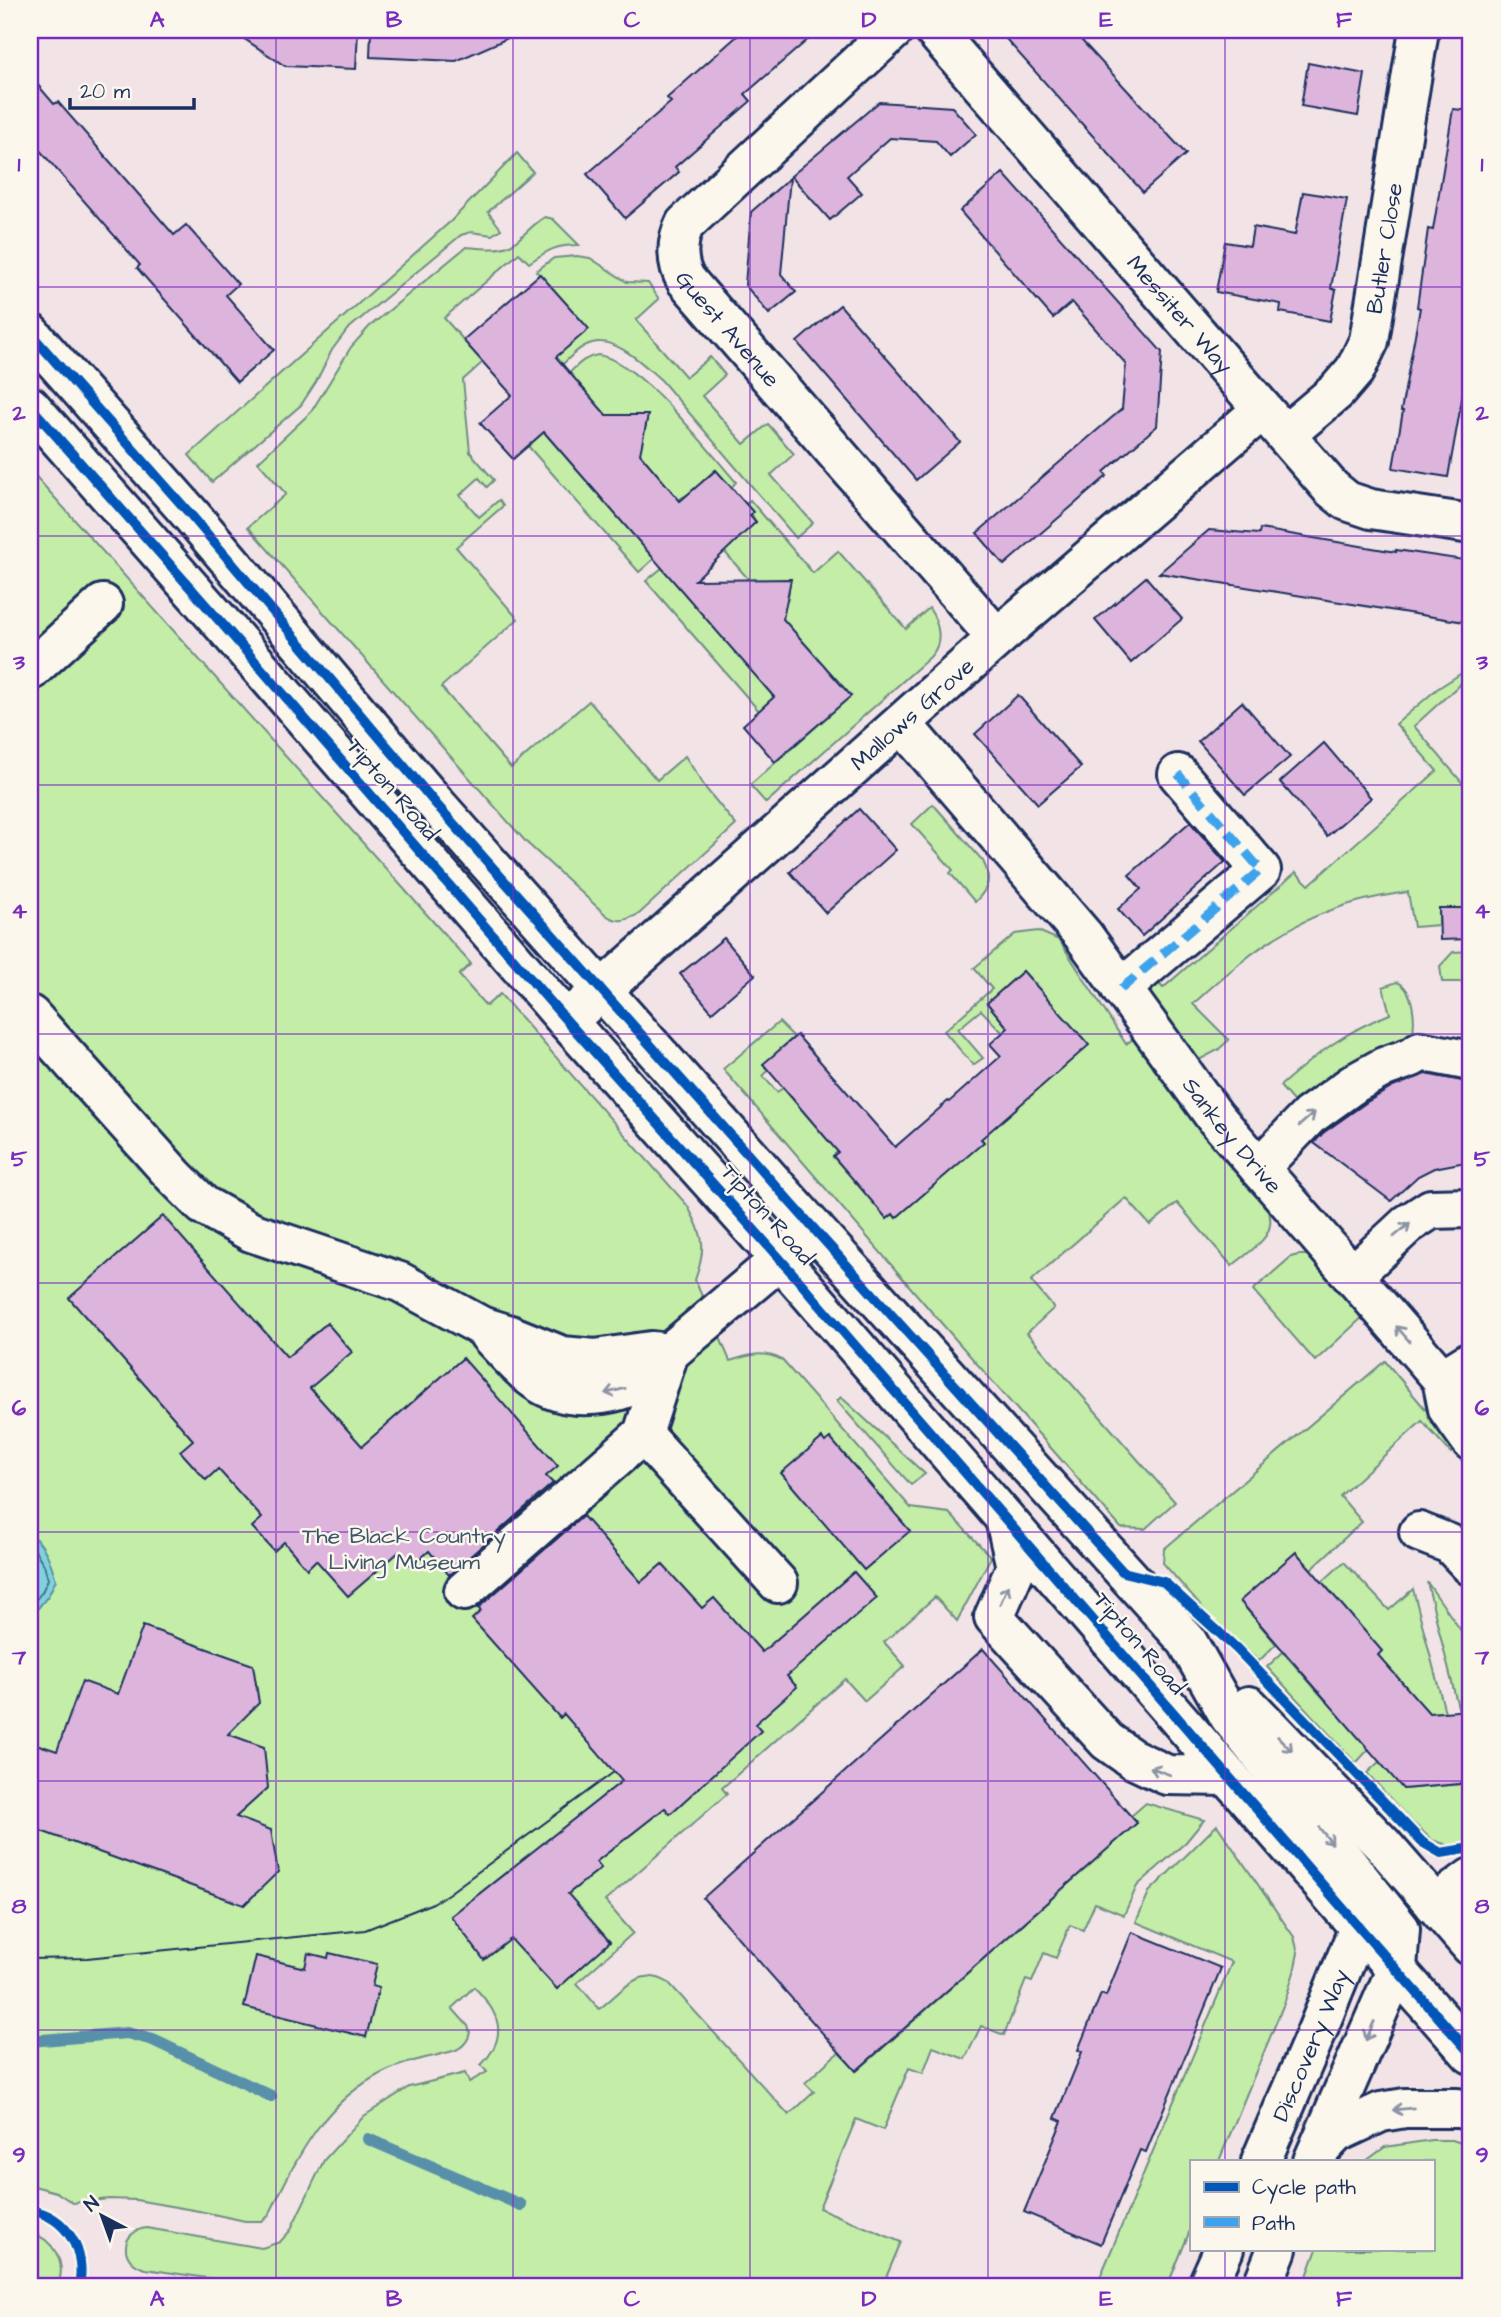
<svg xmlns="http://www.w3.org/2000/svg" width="1501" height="2317" viewBox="0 0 1501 2317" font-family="'Architects Daughter',sans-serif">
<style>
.green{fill:#c4eda8;stroke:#708e83;stroke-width:2;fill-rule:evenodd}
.water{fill:#81d1dc;stroke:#5890aa;stroke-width:2}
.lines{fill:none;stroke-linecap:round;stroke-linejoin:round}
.shore{stroke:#447090;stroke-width:2}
.stream{stroke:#5890aa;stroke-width:12}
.building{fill:#ddb5dc;stroke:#1b2f5e;stroke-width:2}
.minor-casing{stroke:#1b2f5e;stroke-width:44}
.major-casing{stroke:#1b2f5e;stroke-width:44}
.minor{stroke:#fbf7ec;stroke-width:38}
.major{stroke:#fbf7ec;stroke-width:38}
.tram{stroke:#1b2f5e;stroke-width:2}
.quiet{stroke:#3da3ed;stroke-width:9;stroke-dasharray:18 9;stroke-linecap:butt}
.cycleway-casing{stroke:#fbf7ec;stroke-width:15}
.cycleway{stroke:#0057b8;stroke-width:10}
.oneway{stroke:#8b93a5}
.grid{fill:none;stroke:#7b2cbf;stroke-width:2;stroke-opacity:0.55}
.labels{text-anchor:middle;stroke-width:5;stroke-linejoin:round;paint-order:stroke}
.street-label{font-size:23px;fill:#1b2f5e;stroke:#fbf7ec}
.park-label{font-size:23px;fill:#3d556d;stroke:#fbf7ec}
.neatline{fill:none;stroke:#7b2cbf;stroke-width:2.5}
.grid-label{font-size:23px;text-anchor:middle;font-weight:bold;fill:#7b2cbf}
</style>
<rect width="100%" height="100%" fill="#f2e3e7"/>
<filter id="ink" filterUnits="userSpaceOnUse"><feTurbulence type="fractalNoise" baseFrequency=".0143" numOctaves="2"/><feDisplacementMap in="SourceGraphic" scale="14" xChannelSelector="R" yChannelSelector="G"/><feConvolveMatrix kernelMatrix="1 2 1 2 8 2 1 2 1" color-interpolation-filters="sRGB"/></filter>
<g filter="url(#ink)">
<g class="green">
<path d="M517 153 533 172 488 212 501 229 492 235 471 232 461 235 347 330 332 350 316 382 301 405 212 482 189 455 451 221Z"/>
<path d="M545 217 553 219 579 245C556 245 548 250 529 263L519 253 444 318 483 362 463 380 470 452 494 480 487 487 479 478 460 495 479 517 499 500 503 506 456 547 518 619 441 687 511 768 589 701 657 780 685 756 707 790 736 825 639 914C626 920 618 924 606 915L526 842 248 527 286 494 258 462 311 412 351 347 369 327 466 247C479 248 498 251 510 245 523 238 532 224 545 217Z"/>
<path d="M577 256 590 258 627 282 648 283 659 299 636 320 686 377 710 357 725 375 702 396 744 444 768 424 794 454 771 475 813 523 796 538 662 381C648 368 621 342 600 342 585 341 572 355 562 365L556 357 588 329 536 271 554 258Z"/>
<path d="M598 355C640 361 707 449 736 482L731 488 715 470 703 481 708 487C699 495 691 489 679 500L633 446 646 426 636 415H624L614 424 569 373C579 364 585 357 598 355Z"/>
<path d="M544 432 654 559 639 572 528 446Z"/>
<path d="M30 470 471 964 459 975 486 1006 500 994 687 1205C704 1235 707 1247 695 1280L730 1361C748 1355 764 1350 782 1360L911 1508 949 1513 991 1557 957 1621 935 1597 884 1642 905 1666 865 1701 845 1679 722 1788 727 1794 605 1901 633 1933 577 1983 599 2009C622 1992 638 1964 669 1983L789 2115 814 2092 805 2083 834 2056 839 2053 857 2071 1137 1823 1131 1816 1146 1803 1204 1820 1186 1842 1137 1886 1124 1915 1095 1903 1083 1930 1070 1925 1056 1958 1044 1953 1032 1982 1026 1980 1004 2035 981 2026 965 2059 933 2047 923 2073 909 2068 883 2130 856 2119 819 2208 901 2242 882 2287H492L473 2284 429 2287H267L146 2269C118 2262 120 2231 147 2228L262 2248 280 2242 290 2231 324 2160 364 2116 409 2087 465 2073 469 2082 487 2072 481 2065C509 2036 500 2013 474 1987L452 2008 468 2026 470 2032C469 2039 465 2045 458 2049 452 2052 444 2053 438 2055 420 2059 403 2063 386 2071 326 2099 299 2153 272 2209L268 2216 262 2221H245L199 2211 136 2200 109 2199 73 2203 56 2192 30 2185ZM590 1959 557 1989 536 1965Z"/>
<path d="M750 500 813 573 838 551 906 629 929 608C939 623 944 643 930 657L766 803 750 785 851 696 776 611 787 602 789 591 779 580 757 589 723 550 756 522 746 504Z"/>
<path d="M662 568 774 697 759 711 646 581Z"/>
<path d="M1471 667V678L1469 676 1414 726 1471 793V908H1439V925L1414 927 1408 892C1313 904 1262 940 1193 1004L1229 1040 1218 1050 1197 1061 1144 992 1156 980 1163 988 1296 872 1309 885 1437 771 1396 724 1437 689Z"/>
<path d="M933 804 983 861C992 879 989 888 975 902L950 873 953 870 912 824Z"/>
<path d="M1038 931 1059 940 1126 1044 1133 1039 1184 1110 1267 1206C1280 1236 1253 1248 1232 1266L1177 1203 1150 1225 1126 1198 1031 1281 1054 1308 1027 1333 1175 1502 1145 1529 1121 1528 936 1317 723 1069 779 1022 794 1037 763 1065 768 1071 763 1076 777 1092 783 1088 838 1152 833 1157 847 1172 896 1218 983 1142 964 1119H1004L1088 1045 1023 971 987 1003 1008 1028 1003 1033 981 1010 958 1029 983 1058 973 1065 944 1031 992 989 974 968 1015 934Z"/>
<path d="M1471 951V982H1442L1440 966 1453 952Z"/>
<path d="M1397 982C1414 988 1416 1022 1412 1037L1298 1107 1280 1086C1314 1056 1347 1030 1390 1014L1383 987Z"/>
<path d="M1298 1255H1309L1316 1259 1364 1316 1315 1361 1253 1290 1291 1257Z"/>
<path d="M1385 1361 1457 1447 1451 1453 1422 1421 1340 1496 1362 1522 1311 1569 1296 1553 1240 1601 1276 1644 1259 1661 1211 1618 1163 1563 1164 1549Z"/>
<path d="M841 1397 925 1474 911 1485 837 1401Z"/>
<path d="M1344 1562 1389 1610 1413 1589 1445 1712 1429 1713 1392 1672 1369 1749 1356 1763 1267 1667 1283 1652 1325 1700 1381 1651 1322 1582Z"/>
<path d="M1427 1582 1471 1645V1709L1459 1711Z"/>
<path d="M1380 1761 1404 1789 1471 1783V1840L1457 1848 1432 1840 1410 1820 1367 1773Z"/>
<path d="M1217 1825 1294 1937 1298 1953 1294 1972 1285 2001 1219 2161H1191V2228L1167 2287H1096L1232 1962 1136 1922 1149 1892Z"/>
<path d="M1432 2140H1452L1471 2146V2287H1303L1317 2249H1433V2161H1366L1385 2147Z"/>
<path d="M30 2232C53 2239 68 2263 57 2287H30Z"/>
</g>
<path class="water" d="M30 1535C45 1543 51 1563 56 1580L48 1596 30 1618Z"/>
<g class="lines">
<path class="shore" d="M30 1542 44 1565 48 1579 42 1592 30 1607"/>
<g class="stream">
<path d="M30 2041 127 2033 153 2040 271 2096"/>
<path d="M368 2139 521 2205"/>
</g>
</g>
<g class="building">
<path d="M231 30H358L356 69 285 66Z"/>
<path d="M371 30H526L456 61 370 57Z"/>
<path d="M744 30H819L745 94 751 101 675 167 679 172 625 218 587 174 671 102 667 98Z"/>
<path d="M998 30H1072L1186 154 1143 192Z"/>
<path d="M1308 63 1365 74 1358 116 1301 106Z"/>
<path d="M30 76 54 104 58 102 174 235 186 225 238 284 226 295 274 350 237 382 137 268 140 265 30 139Z"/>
<path d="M879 102 952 107 976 134 950 157 936 141 890 138 847 176 862 193 830 220 791 176Z"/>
<path d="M1453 109 1471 111V349L1448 477 1393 468 1403 411H1401L1420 308 1417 307 1428 229 1433 230Z"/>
<path d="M1003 173 1162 352 1157 426 1104 472 1107 476 1004 565 977 533 1122 409 1126 364 1072 302 1053 318 960 211Z"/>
<path d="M790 178 781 274 796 292 769 314 745 285 751 212Z"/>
<path d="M1303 192 1347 199 1331 288 1336 290 1330 321 1280 312 1281 304 1216 292 1225 242 1250 246 1253 227 1295 235Z"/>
<path d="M540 274 589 329 556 357 606 415H648L640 454 680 501 716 470 753 512 750 515 756 522 695 580 791 579 783 619 851 696 775 762 743 725 774 697 544 432 513 459 480 423 512 395 463 340Z"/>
<path d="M840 305 960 442 916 480 797 342Z"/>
<path d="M1260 529 1396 552V550L1471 561V623L1159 573 1209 530 1259 534Z"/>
<path d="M1146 577 1182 619 1131 663 1095 620Z"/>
<path d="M1018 695 1081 767 1038 804 975 734Z"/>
<path d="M1242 702 1290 757 1245 795 1198 741Z"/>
<path d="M1324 743 1371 798 1327 836 1280 782Z"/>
<path d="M859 809 896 850 826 913 790 872Z"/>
<path d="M1190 822 1225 862 1142 936 1118 909 1141 889 1129 875Z"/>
<path d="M1439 908H1471V939L1440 940Z"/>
<path d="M724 938 755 975 712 1012 680 974Z"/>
<path d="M1023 971 1089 1045 981 1139 984 1142 896 1218 893 1214 887 1219 833 1156 838 1152 763 1064 797 1035 895 1147 948 1101 949 1102 1001 1056 990 1044 1008 1028 987 1003Z"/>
<path d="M1425 1074 1462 1081H1471V1161L1434 1168 1418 1176 1391 1201 1314 1143 1323 1133 1367 1102 1393 1087Z"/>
<path d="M163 1216 287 1357 327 1323 352 1352 310 1388 362 1446 463 1358 558 1466 546 1476 553 1483 449 1575 429 1551 412 1566 399 1552 348 1596 316 1560 307 1569 284 1542 274 1551 252 1527 262 1518 218 1469 206 1480 180 1451 193 1440 69 1298Z"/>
<path d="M822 1438 825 1442 830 1438 910 1531 864 1570 781 1473Z"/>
<path d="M583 1516 641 1582 662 1564 702 1608 714 1598 762 1652 854 1572 877 1598 787 1676 797 1687 755 1724 761 1731 670 1814 665 1808 596 1862 601 1868 568 1894 610 1942 557 1989 511 1939 484 1960 451 1916 622 1781 564 1714 560 1718 472 1619 481 1611 478 1608Z"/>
<path d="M1296 1552 1382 1651 1378 1655 1429 1713 1471 1710V1783L1403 1789 1240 1601Z"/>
<path d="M143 1626 253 1665 259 1703 228 1734 264 1747 268 1788 236 1817 271 1830 278 1872 244 1905 30 1827V1742L57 1751 82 1681 118 1694Z"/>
<path d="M983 1649 1137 1823 856 2071 703 1898Z"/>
<path d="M1132 1932 1221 1968 1146 2152 1140 2150 1101 2244 1024 2212 1062 2121 1055 2118 1082 2052 1078 2050 1101 1994 1106 1996Z"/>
<path d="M308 1953 328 1958 329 1953 377 1964 372 1986 379 1988 366 2037 244 2007 256 1956 305 1968Z"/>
</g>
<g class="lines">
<defs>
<g id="minor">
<path id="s1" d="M894 30 685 224C676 242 676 263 686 280L997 638"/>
<path id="s2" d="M934 30 1331 488 1347 501 1371 509 1471 524"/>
<path id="s3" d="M1285 435 1337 391 1355 370 1369 341 1419 30"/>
<path d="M30 671 103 604"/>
<path id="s4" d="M902 724 1083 935 1215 1117 1442 1379 1471 1361"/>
<path d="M1121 989 1261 870 1178 774"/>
<path d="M30 1015 174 1176 203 1205 251 1232 400 1282 481 1326 510 1335 562 1356 595 1359 651 1351 669 1353"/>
<path id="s5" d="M567 1021 997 638 1262 410"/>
<path d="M1259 1168 1309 1116 1355 1083 1384 1067 1412 1057 1420 1051 1466 1060"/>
<path d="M1352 1276 1408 1224 1431 1209 1471 1208"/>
<path d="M489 1335C504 1350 518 1368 535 1380 568 1404 621 1398 652 1373 658 1368 663 1359 669 1353L815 1230"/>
<path d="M1442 1379 1448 1409 1471 1441"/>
<path d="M643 1434 778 1583"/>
<path d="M1005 1519 1016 1567 994 1617 1107 1741 1131 1758 1167 1775 1227 1776"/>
<path d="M1419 1532 1450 1544 1471 1566"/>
<path d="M464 1591 643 1434 668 1356"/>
<path d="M1435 1905 1471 1878"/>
<path d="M1317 2153 1336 2133 1381 2112 1405 2108H1457L1471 2110"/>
<path id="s6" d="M1261 2161 1317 2031 1359 1927"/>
<path d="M1313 2161 1397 1968"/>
<path d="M1207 2287 1224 2249"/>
<path d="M1262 2287 1277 2249"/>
</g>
<g id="major">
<path d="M30 333 191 515 436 804 815 1230 1187 1641 1229 1716 1400 1929 1397 1968"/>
<path d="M30 406 232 635 567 1021 780 1259 1359 1927 1471 2054"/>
<path d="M1249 1706 1383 1845 1471 1946"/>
</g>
</defs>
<use href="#minor" class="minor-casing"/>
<use href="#major" class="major-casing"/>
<use href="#minor" class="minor"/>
<use href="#major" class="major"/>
<path class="tram" d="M30 1959 87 1958 365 1930 433 1903 448 1894 614 1772"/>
<path class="quiet" d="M1121 989 1261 870 1178 774"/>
<defs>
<g id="cycleway">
<path d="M30 333 191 515 436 804 815 1230 1123 1572 1164 1582 1237 1649 1422 1842 1441 1853 1471 1848"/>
<path d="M30 406 232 635 567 1021 780 1259 1359 1927 1471 2054"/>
<path d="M30 2210C68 2217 86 2251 79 2287"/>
</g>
</defs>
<use href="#cycleway" class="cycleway-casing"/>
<use href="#cycleway" class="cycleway"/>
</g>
<defs><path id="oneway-shaft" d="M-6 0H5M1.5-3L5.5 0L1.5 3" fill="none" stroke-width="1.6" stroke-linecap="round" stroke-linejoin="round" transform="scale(1.75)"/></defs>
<g class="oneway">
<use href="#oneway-shaft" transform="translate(1307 1119) rotate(-41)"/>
<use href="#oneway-shaft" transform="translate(1402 1230) rotate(-40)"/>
<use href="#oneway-shaft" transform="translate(1403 1334) rotate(-131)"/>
<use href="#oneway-shaft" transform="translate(615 1391) rotate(166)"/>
<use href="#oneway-shaft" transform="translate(1004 1595) rotate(-66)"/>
<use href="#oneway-shaft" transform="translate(1285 1744) rotate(46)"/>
<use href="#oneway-shaft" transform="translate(1160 1771) rotate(-159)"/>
<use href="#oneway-shaft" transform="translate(1326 1836) rotate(51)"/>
<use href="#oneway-shaft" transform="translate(1370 2031) rotate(114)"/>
<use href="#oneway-shaft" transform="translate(1403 2109) rotate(174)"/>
</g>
</g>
<path class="grid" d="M276 30V2287M513 30V2287M750 30V2287M988 30V2287M1225 30V2161M30 287H1471M30 536H1471M30 785H1471M30 1034H1471M30 1283H1471M30 1532H1471M30 1781H1471M30 2030H1471M1225 2249V2287"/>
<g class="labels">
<g class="street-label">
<text dy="8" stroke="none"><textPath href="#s3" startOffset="222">Butler Close</textPath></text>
<text dy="8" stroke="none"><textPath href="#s2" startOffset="376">Messiter Way</textPath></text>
<text dy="8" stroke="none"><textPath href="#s1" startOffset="408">Guest Avenue</textPath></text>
<text dy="8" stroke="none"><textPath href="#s5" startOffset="462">Mallows Grove</textPath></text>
<text transform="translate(393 789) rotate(49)" y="8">Tipton Road</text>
<text dy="8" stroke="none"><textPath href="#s4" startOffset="528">Sankey Drive</textPath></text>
<text transform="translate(768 1214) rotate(48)" y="8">Tipton Road</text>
<text transform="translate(1140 1643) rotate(49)" y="8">Tipton Road</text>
<text dy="8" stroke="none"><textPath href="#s6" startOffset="126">Discovery Way</textPath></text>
</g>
<g class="park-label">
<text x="404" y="1543">The Black Country<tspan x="404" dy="26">Living Museum</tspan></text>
</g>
</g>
<rect width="1501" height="2317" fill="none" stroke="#fbf7ec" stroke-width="77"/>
<rect x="1190" y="2160" width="245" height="91" fill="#fbf7ec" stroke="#a1a7b3" stroke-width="2"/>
<rect x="1204" y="2182" width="35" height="10" fill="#0057b8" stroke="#a1a7b3" stroke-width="2"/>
<text x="1252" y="2194" font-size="21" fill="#1b2f5e">Cycle path</text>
<rect x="1204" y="2217" width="35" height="10" fill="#3da3ed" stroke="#a1a7b3" stroke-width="2"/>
<text x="1252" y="2230" font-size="21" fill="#1b2f5e">Path</text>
<g transform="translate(102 2216) rotate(319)" stroke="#fbf7ec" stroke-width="5" paint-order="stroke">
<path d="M0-5L12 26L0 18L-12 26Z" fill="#1b2f5e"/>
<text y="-10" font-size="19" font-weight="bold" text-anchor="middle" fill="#1b2f5e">N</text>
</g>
<path d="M70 98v10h124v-10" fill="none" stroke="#1b2f5e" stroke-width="3.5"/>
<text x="80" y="98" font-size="21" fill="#1b2f5e" stroke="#fbf7ec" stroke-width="5" paint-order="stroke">20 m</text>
<rect x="38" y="38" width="1424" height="2240" class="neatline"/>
<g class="grid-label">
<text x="157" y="27">A</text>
<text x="394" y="27">B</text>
<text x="632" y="27">C</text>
<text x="869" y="27">D</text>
<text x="1106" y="27">E</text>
<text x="1344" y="27">F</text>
<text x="19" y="171">1</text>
<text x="1482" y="171">1</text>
<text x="19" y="420">2</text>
<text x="1482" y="420">2</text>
<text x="19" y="669">3</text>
<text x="1482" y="669">3</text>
<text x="19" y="918">4</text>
<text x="1482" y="918">4</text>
<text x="19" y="1166">5</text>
<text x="1482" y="1166">5</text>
<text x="19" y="1415">6</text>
<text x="1482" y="1415">6</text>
<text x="19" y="1664">7</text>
<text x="1482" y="1664">7</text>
<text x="19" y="1913">8</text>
<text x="1482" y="1913">8</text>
<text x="19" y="2162">9</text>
<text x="1482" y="2162">9</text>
<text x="157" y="2306">A</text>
<text x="394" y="2306">B</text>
<text x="632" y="2306">C</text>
<text x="869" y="2306">D</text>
<text x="1106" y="2306">E</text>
<text x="1344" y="2306">F</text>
</g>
</svg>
